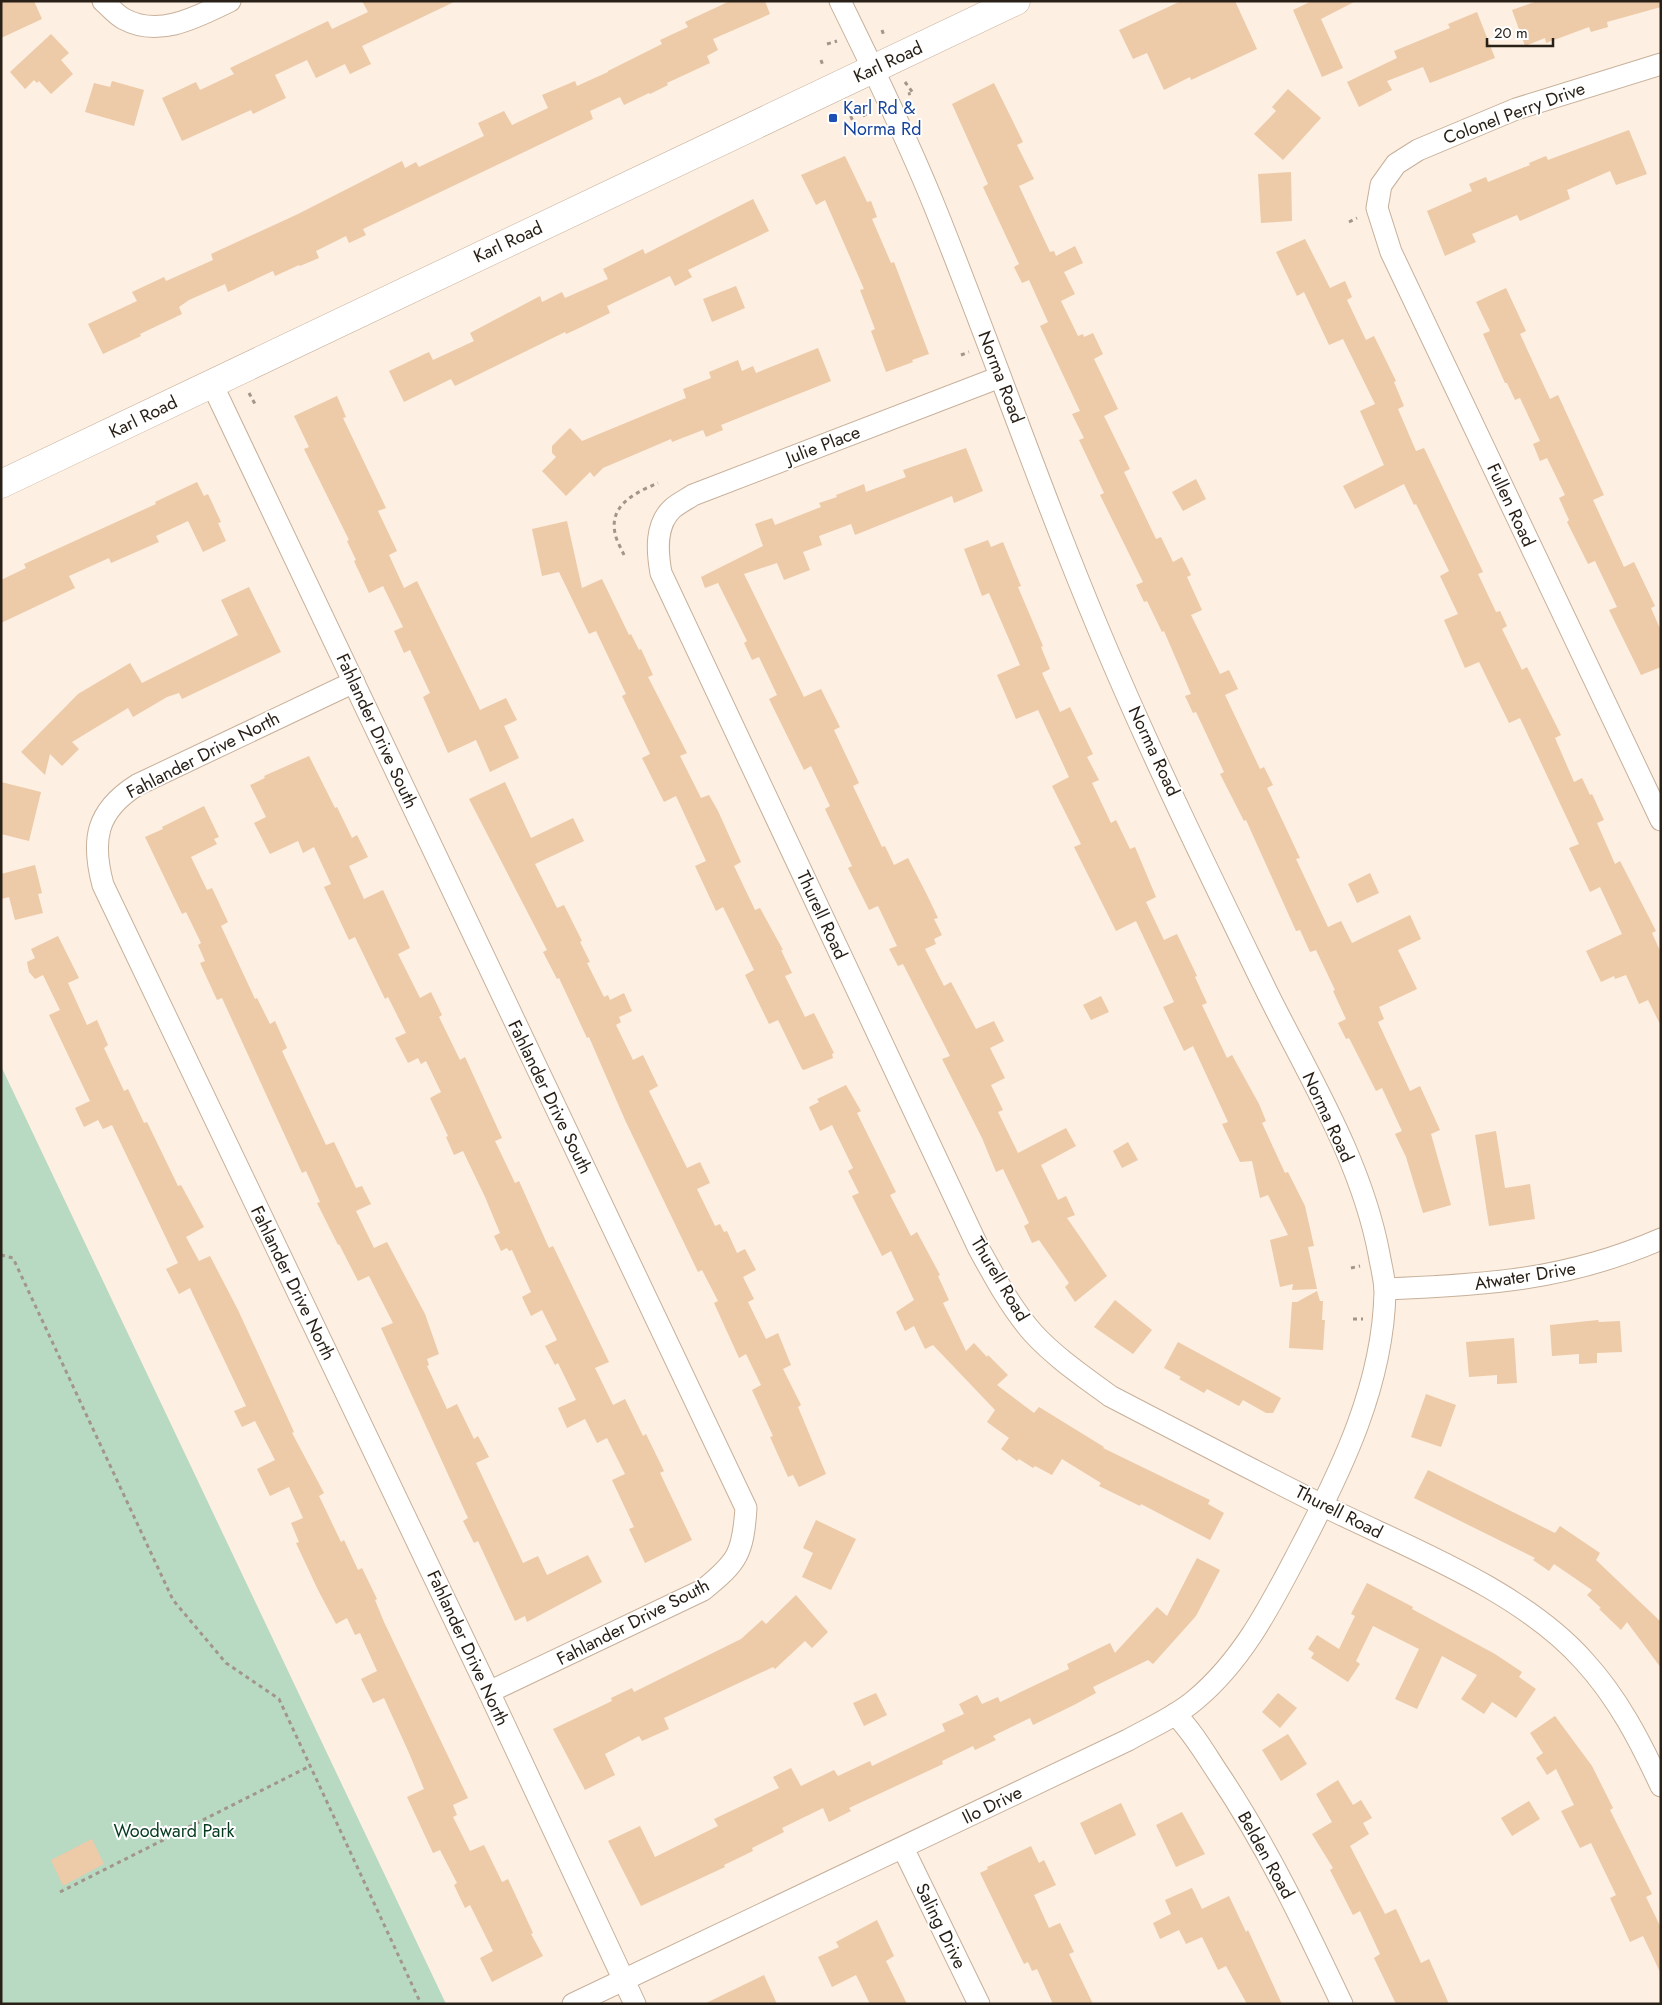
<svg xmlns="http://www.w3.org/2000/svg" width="1662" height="2005" viewBox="0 0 1662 2005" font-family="Jost,sans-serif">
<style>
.green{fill:#b8d9c2}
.building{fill:#edcaa8}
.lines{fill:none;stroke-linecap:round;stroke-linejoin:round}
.street-casing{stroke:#c7b09a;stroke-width:23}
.secondary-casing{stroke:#c7b09a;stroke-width:29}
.path{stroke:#a2968a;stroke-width:3;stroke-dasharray:4 4;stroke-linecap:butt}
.street{stroke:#fff;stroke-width:21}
.secondary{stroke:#fff;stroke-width:28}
.transit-dot{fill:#1a4fb4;stroke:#fff;stroke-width:2}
.labels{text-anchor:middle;stroke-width:4;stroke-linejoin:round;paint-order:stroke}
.street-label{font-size:18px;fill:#292118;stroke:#fff}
.transit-label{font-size:18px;fill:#164399;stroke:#fff;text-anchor:start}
.park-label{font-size:18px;fill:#073b20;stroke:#fff}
</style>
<rect width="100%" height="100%" fill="#fdefe1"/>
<path class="green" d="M1 1066 446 2004H1Z"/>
<g class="building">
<path d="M1 1H34L42 19 1 38Z"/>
<path d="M362 1H456L362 46 371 64 350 74 345 64 316 78 307 60 275 75 286 98 253 114 251 110 182 141 162 98 196 82 200 90 234 74 230 68 328 21 332 29 368 12Z"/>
<path d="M730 1H765L770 14 713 39 718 50 707 56 710 63 667 83 668 85 650 94 649 93 624 105 620 97 590 111 593 119 363 229 366 235 349 243 346 236 316 251 319 258 300 266 299 265 275 276 273 271 228 292 225 284 189 300 179 307 182 314 140 334 141 336 103 354 88 324 137 301 132 292 164 277 166 281 213 260 211 254 298 214 402 161 405 168 416 162 419 167 484 136 478 123 504 111 512 125 548 108 542 95 575 81 577 86 608 72V71L662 44 660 40 688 27 685 22Z"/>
<path d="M1181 1H1235L1257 49 1191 80 1190 77 1164 90 1147 53 1133 59 1119 30Z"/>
<path d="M1312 1H1356L1321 19 1343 68 1322 77 1293 10Z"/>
<path d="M1537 1H1661V7L1607 22 1608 27 1591 32 1589 27 1546 43 1545 38 1525 46 1512 10Z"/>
<path d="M1477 12 1495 58 1430 83 1423 67 1387 81 1392 90 1359 107 1347 82 1397 58 1394 51 1450 28 1448 24Z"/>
<path d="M51 34 69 53 61 60 73 74 51 94 39 81 37 83 34 80 25 89 10 72Z"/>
<path d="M112 81 144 90 134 126 85 112 94 83 110 87Z"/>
<path d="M994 83 1023 142 1017 145 1034 179 1019 186 1050 252 1054 251 1056 256 1075 246 1083 263 1064 272 1075 294 1061 301 1078 336 1083 334 1084 337 1093 333 1103 354 1094 359 1118 409 1104 416 1130 469 1124 472 1156 539 1161 537 1173 562 1182 557 1191 575 1187 577 1202 610 1191 615 1220 674 1229 670 1238 689 1225 695 1260 769 1264 767 1273 785 1267 788 1300 858 1296 859 1328 927 1341 921 1352 943 1410 915 1421 939 1398 950 1417 989 1379 1007 1384 1019 1378 1022 1410 1091 1420 1086 1440 1130 1431 1134 1451 1205 1423 1213 1406 1157 1395 1134 1402 1131 1382 1088 1376 1091 1349 1038 1346 1039 1338 1023 1346 1019 1333 991 1335 990 1316 950 1310 952 1300 930 1296 931 1246 820 1244 821 1220 774 1224 772 1196 712 1193 713 1185 696 1191 694 1164 631 1162 632 1147 601 1144 602 1136 585 1143 582 1100 495 1104 493 1079 440 1084 438 1072 414 1080 411 1040 326 1048 322 1029 280 1022 283 1014 267 1019 264 983 187 988 184 952 104Z"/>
<path d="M1288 89 1321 118 1283 160 1254 134 1276 111 1272 107Z"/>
<path d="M1629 130 1647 174 1616 185 1610 171 1567 190 1570 199 1520 221 1517 215 1472 234 1476 242 1445 256 1427 211 1472 191 1469 184 1486 177 1488 182 1530 165 1529 163 1546 156 1548 160Z"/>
<path d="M845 156 867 202 871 201 877 217 872 219 891 263 894 262 929 354 912 360 913 362 886 372 871 331 875 329 860 290 864 289 825 200 816 205 801 175Z"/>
<path d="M1291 172 1292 221 1261 223 1258 174Z"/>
<path d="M753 199 769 231 688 270 692 277 675 286 670 276 607 306 610 313 575 330 566 334 565 332 455 386 451 379 404 402 389 371 429 352 433 360 474 341 470 333 540 296 542 302 562 292 565 298 608 279 603 269 643 249 645 254Z"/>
<path d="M1305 239 1330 288 1345 281 1352 297 1347 300 1366 340 1374 336 1396 381 1394 382 1404 406 1398 409 1416 451 1424 448 1483 572 1478 574 1496 612 1500 611 1507 626 1502 629 1522 670 1527 667 1561 735 1555 738 1574 782 1582 778 1590 795 1592 794 1604 820 1597 823 1615 864 1620 861 1656 931 1652 933 1661 953V1026L1648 1000 1639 1004 1626 975 1615 979 1614 976 1601 982 1586 951 1622 934 1600 887 1590 892 1569 848 1579 844 1520 718 1509 723 1479 662 1465 668 1444 620 1458 614 1440 576 1449 571 1416 504 1414 505 1404 484 1355 509 1343 486 1384 465 1360 411 1375 404 1343 339 1329 345 1304 292 1297 296 1276 252Z"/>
<path d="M736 286 745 308 712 322 703 299Z"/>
<path d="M1506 288 1526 331 1520 334 1550 399 1558 395 1604 495 1593 500 1624 567 1634 562 1655 606 1651 608 1661 631V667L1641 675 1609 610 1617 607 1595 561 1588 564 1567 522 1569 520 1559 498 1565 495 1547 458 1540 461 1533 444 1540 441 1520 398 1515 400 1507 383H1505L1483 334 1490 331 1476 302Z"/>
<path d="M818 348 831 381 721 425 723 430 706 437 703 430 672 442 671 439 603 468 594 477 590 472 566 496 542 471 556 457 552 453V446L570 428 582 441 686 398 683 389 711 378 709 372 738 360 742 371 753 366 756 373Z"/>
<path d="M337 396 346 417 343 418 386 508 378 511 397 551 389 555 404 588 417 581 480 710 506 698 517 720 504 726 519 758 490 772 476 740 448 753 423 697 430 693 410 650 404 653 394 631 403 627 383 586 369 593 354 561 356 560 347 541 349 540 304 449 309 447 294 416Z"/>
<path d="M966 448 983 491 954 503 952 496 855 535 851 524 819 536 822 545 803 552 810 570 784 580 777 563 744 574 804 697 821 689 840 727 834 730 859 783 853 786 882 847 885 846 894 865 908 858 927 895 938 918 934 919 942 935 934 939 936 944 925 949 944 986 951 982 976 1029 994 1021 1004 1041 990 1048 1005 1078 991 1085 1003 1110 998 1112 1018 1153 1066 1128 1076 1146 1041 1165 1058 1200 1066 1196 1075 1215 1067 1218 1107 1276 1075 1302 1065 1287 1069 1283 1039 1240 1032 1243 1024 1226 1029 1223 1003 1169 996 1172 982 1138 942 1059 950 1056 903 964 898 966 889 949 897 946 878 906 869 910 848 868 852 866 825 809 830 806 811 766 804 770 769 699 777 695 759 657 752 660 744 643 747 641 718 583 705 588 701 577 763 546 755 524 772 518 775 525 821 507 819 503 837 497 836 495 864 484 866 492 906 477 903 470Z"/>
<path d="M1196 479 1206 499 1183 511 1172 492Z"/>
<path d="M197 482 204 496 208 494 221 522 218 523 226 541 203 552 188 521 156 536 159 542 111 563 109 558 69 576 75 588 1 623V580L26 568 24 564 156 504 155 502Z"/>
<path d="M567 521 582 588 602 579 629 635 631 634 639 650 641 649 653 675 648 677 687 753 680 756 701 798 709 795 718 811 741 862 734 866 755 910 760 908 783 950H781L792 973 785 976 805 1017 814 1013 834 1053 832 1054 833 1058 804 1070 802 1069 778 1020 769 1024 745 975 754 970 723 907 716 911 695 866 706 861 676 796 664 802 642 758 650 754 622 696 626 694 596 631 589 634 559 572 542 576 532 529Z"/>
<path d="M988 540 991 547 1003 542 1021 586 1018 587 1043 646 1041 647 1050 669 1042 673 1060 712 1070 707 1093 754 1087 757 1099 780 1092 783 1111 823 1116 820 1130 849 1135 847 1156 897 1146 902 1164 940 1177 934 1197 976 1195 977 1207 1003 1202 1005 1227 1058 1232 1055 1259 1104 1266 1121 1262 1123 1285 1173 1288 1172 1305 1206 1314 1246 1308 1247 1317 1289 1292 1290 1293 1284 1280 1287 1270 1240 1288 1235 1268 1195 1260 1198 1252 1161 1240 1162 1222 1124 1228 1122 1193 1046 1184 1051 1163 1007 1174 1002 1136 921 1116 931 1074 847 1081 844 1052 786 1069 777 1038 710 1016 719 997 675 1020 665 989 593 982 596 964 549Z"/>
<path d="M249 587 281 652 182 699 179 693 167 697 133 717 128 708 72 742 79 749 62 766 50 754 45 775 21 752 78 694 130 663 142 683 238 635 221 600Z"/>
<path d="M309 756 335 808 337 807 352 838 357 835 368 857 349 866 364 899 383 890 410 948 398 954 420 998 431 992 442 1015 439 1017 460 1060 465 1057 502 1138 495 1141 515 1183 519 1181 549 1248 553 1246 609 1362 595 1368 613 1405 625 1399 643 1436 646 1434 664 1471 660 1473 692 1540 645 1563 629 1529 634 1527 612 1480 625 1474 607 1438 597 1443 585 1419 567 1428 558 1408 576 1400 558 1363 555 1365 545 1346 557 1340 542 1310 531 1316 522 1297 531 1292 512 1250 509 1251 507 1248 501 1251 494 1236 500 1233 485 1197 463 1151 454 1155 446 1137 448 1136 430 1098 441 1092 426 1061 421 1064 418 1058 408 1063 395 1038 406 1033 388 997 385 999 355 937 349 940 324 887 331 884 314 847 303 853 298 841 270 854 254 823 266 817 250 785 265 778 264 776Z"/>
<path d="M1 782 41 792 29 841 1 834Z"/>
<path d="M505 782 531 838 573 818 584 841 535 864 557 908 564 905 582 941 580 942 590 962 587 963 604 997 608 995 610 1000 624 993 632 1011 619 1017 621 1022 616 1025 633 1060 643 1055 658 1086 649 1091 687 1168 700 1162 710 1183 697 1189 715 1226 720 1224 724 1232 727 1231 737 1253 745 1249 756 1270 743 1277 754 1299 748 1302 766 1339 778 1333 791 1365 783 1369 801 1405 798 1407 826 1474 799 1487 793 1475 788 1477 770 1437 773 1436 752 1390 761 1385 746 1354 739 1358 714 1303 718 1301 702 1270 698 1272 625 1120 589 1037 587 1038 559 978 557 979 543 952 547 950 469 799Z"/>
<path d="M204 806 219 837 214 839 217 844 191 857 207 890 212 888 228 922 221 926 255 999 257 998 270 1024 275 1021 287 1048 282 1051 326 1145 334 1142 356 1188 362 1186 371 1204 356 1211 374 1248 387 1242 425 1314 439 1354 427 1359 429 1365 427 1366 447 1409 457 1404 474 1439 478 1436 489 1457 476 1463 523 1563 538 1556 547 1575 588 1555 602 1582 527 1622 525 1616 515 1621 478 1541 474 1543 463 1521 468 1518 381 1328 393 1323 369 1276 358 1281 339 1244 338 1245 317 1203 320 1202 306 1171 302 1173 222 998 217 1000 200 963 205 961 198 945 201 943 186 912 182 914 145 837 163 829 162 827Z"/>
<path d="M35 865 42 893 38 894 43 913 15 920 9 897 1 899V874Z"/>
<path d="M1370 873 1379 893 1357 903 1348 884Z"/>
<path d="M58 936 79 978 68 983 87 1025 97 1020 108 1045 104 1048 124 1091 128 1089 144 1123 147 1122 178 1186 181 1185 204 1227 186 1237 199 1261 210 1256 238 1310 294 1432 292 1433 324 1493 319 1496 341 1542 344 1540 358 1570 362 1568 377 1599 375 1600 384 1622 468 1798 453 1805 457 1815 453 1817 470 1851 484 1845 502 1882 508 1879 533 1933 531 1934 543 1956 492 1982 480 1958 493 1951 470 1905 465 1908 454 1885 457 1883 440 1850 433 1853 407 1797 424 1789 409 1753 384 1698 373 1703 361 1679 377 1671 360 1633 355 1635 347 1618 336 1624 318 1590 296 1543 299 1542 291 1523 303 1518 289 1487 270 1496 257 1469 275 1460 255 1421 242 1427 234 1411 246 1406 190 1288 179 1294 166 1269 178 1263 112 1125 103 1129 98 1120 84 1127 75 1108 90 1101 49 1015 60 1010 43 975 35 979 29 972 27 962 35 958 31 949Z"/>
<path d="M1101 996 1109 1012 1091 1020 1083 1005Z"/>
<path d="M846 1085 861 1111 857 1113 896 1192 890 1195 911 1236 917 1232 940 1275 938 1276 949 1300 943 1303 966 1351 974 1343 987 1357 988 1355 1008 1375 997 1385 1034 1413 1039 1407 1104 1447 1103 1448 1210 1500 1208 1504 1224 1513 1210 1540 1141 1504 1140 1506 1099 1486 1101 1483 1062 1459 1052 1475 1035 1466 1033 1468 1019 1459 1017 1461 1001 1449 1009 1438 987 1422 995 1410 933 1345 925 1349 914 1326 905 1331 896 1312 914 1300 891 1251 882 1256 852 1196 859 1193 848 1171 853 1168 832 1125 820 1131 809 1107 819 1102 817 1099Z"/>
<path d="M1496 1131 1505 1188 1530 1184 1535 1219 1489 1226 1475 1135Z"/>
<path d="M1128 1142 1138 1160 1122 1168 1113 1151Z"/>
<path d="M1317 1291 1320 1301H1323L1322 1320H1325L1323 1350 1289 1348 1292 1302H1297Z"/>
<path d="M1115 1300 1152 1330 1133 1354 1094 1327Z"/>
<path d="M1598 1320 1599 1322 1620 1321 1622 1352 1597 1353V1363L1579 1364V1354L1552 1356 1550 1325Z"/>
<path d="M1514 1338 1517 1383 1497 1384V1375L1469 1377 1466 1342Z"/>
<path d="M1178 1342 1281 1398 1273 1413H1266L1243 1400 1239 1406 1207 1389 1204 1393 1179 1379 1181 1377 1164 1368Z"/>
<path d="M1426 1394 1456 1405 1441 1447 1411 1437Z"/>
<path d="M1428 1470 1555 1533 1560 1526 1600 1553 1596 1560 1661 1622V1668L1627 1622 1621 1630 1599 1609 1601 1608 1587 1595 1592 1590 1554 1564 1549 1571 1533 1560 1535 1558 1414 1498Z"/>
<path d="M816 1520 856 1539 831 1590 802 1577 813 1553 803 1548Z"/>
<path d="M1197 1558 1220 1570 1196 1616 1153 1664 1148 1660 1093 1687 1096 1693 1074 1705 1033 1725 1030 1718 993 1736 996 1740 975 1750 973 1746 942 1761 943 1764 849 1808 851 1811 829 1822 823 1808 782 1828 784 1832 752 1848 753 1851 724 1865 725 1867 641 1906 608 1841 640 1826 655 1857 718 1826 714 1819 779 1788 773 1777 791 1768 801 1786 834 1770 838 1776 870 1761 872 1766 945 1731 942 1724 964 1714 959 1704 977 1695 982 1704 998 1697 1000 1702 1069 1669 1067 1664 1110 1643 1115 1653 1157 1607 1167 1616Z"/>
<path d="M1367 1583 1413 1607 1412 1609 1495 1654 1522 1672 1519 1677 1536 1689 1516 1718 1492 1702 1484 1714 1461 1699 1477 1675 1442 1656 1417 1709 1395 1699 1419 1649 1373 1626 1356 1661 1360 1664 1348 1682 1311 1658 1314 1653 1308 1649 1317 1635 1339 1649 1355 1616 1351 1614Z"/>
<path d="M796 1595 828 1632 812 1648 805 1641 775 1669 773 1667 664 1718 669 1729 642 1741 639 1736 605 1754 615 1775 585 1790 553 1729 612 1701 611 1698 632 1688 634 1692 741 1639 762 1620 766 1624Z"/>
<path d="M876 1693 887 1715 864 1726 853 1703Z"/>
<path d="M1278 1693 1297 1708 1280 1728 1262 1712Z"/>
<path d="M1555 1716 1592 1766 1613 1808 1610 1810 1652 1894 1646 1897 1661 1928V1974L1643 1936 1630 1942 1610 1898 1616 1895 1591 1843 1580 1848 1561 1811 1574 1805 1556 1769 1547 1775 1536 1758 1543 1753 1530 1733Z"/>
<path d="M1288 1734 1307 1764 1281 1781 1262 1750Z"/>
<path d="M1338 1780 1353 1805 1361 1800 1372 1818 1363 1823 1369 1834 1350 1846 1385 1914 1396 1909 1421 1963 1429 1959 1449 2004H1396L1374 1958 1380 1954 1360 1911 1353 1915 1330 1870 1333 1868 1312 1834 1332 1822 1316 1794Z"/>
<path d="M1529 1801 1540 1819 1512 1836 1501 1818Z"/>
<path d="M1121 1803 1136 1835 1095 1855 1080 1823Z"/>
<path d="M1182 1812 1205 1854 1176 1867 1156 1825Z"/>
<path d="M92 1839 104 1864 63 1886 51 1860Z"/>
<path d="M1031 1846 1039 1863 1044 1860 1056 1885 1034 1895 1049 1928 1060 1923 1074 1952 1069 1954 1093 2004H1053L1037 1969 1032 1971 1028 1962 1024 1964 980 1873 988 1869 987 1867Z"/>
<path d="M1192 1888 1202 1909 1229 1896 1246 1932 1248 1930 1282 2004H1247L1226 1966 1218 1970 1202 1937 1186 1944 1179 1930 1160 1939 1153 1923 1171 1914 1165 1900Z"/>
<path d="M877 1920 894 1956 886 1961 907 2004H870L856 1975 832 1987 818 1957 839 1947 836 1942Z"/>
<path d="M764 1975 777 2004H704Z"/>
</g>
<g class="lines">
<defs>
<g id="street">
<path d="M103 1C110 7 116 15 124 19 159 38 197 17 230 1"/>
<path d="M1661 64 1516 109 1418 150 1396 164 1381 185 1377 208 1391 252 1661 820"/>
<path d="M1000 377 693 495C687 499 679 503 673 508 655 524 657 551 661 573L979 1249C995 1278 1011 1308 1033 1333 1056 1358 1083 1376 1110 1396 1185 1435 1260 1474 1336 1512 1417 1551 1524 1593 1584 1661 1618 1698 1640 1741 1661 1786"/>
<path d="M212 384 746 1508C743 1553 738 1562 703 1590L489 1692"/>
<path d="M354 682 137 785C96 811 91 840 103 885L489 1692 635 2004"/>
<path d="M1385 1289C1486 1285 1567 1280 1661 1239"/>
<path d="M1175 1714C1193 1732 1206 1755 1220 1776 1268 1848 1305 1926 1342 2004"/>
<path d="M903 1848 979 2004"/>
<path d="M573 2004 1128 1740C1151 1727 1175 1717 1195 1700 1244 1659 1271 1604 1300 1549 1342 1469 1383 1385 1385 1292 1385 1280 1381 1266 1379 1254 1361 1158 1306 1072 1264 986 1213 881 1161 775 1115 668 1049 516 996 358 934 205 906 136 873 68 840 1"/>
</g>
<path id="secondary" d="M1 484 1016 1"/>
</defs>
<use href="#street" class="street-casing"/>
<use href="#secondary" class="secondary-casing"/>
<g class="path">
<path d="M882 30 884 36"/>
<path d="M827 44 837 41"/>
<path d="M821 60 823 66"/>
<path d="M905 82 913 93 908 94"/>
<path d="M847 109 853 121"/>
<path d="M863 116 870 112"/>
<path d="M1349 222 1357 218"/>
<path d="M961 355 969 352"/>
<path d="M249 393 255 404"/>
<path d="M624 555C621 548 616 540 615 533 609 504 637 492 658 483"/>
<path d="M1 1255 13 1258 173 1600 226 1663 279 1699 421 2004"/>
<path d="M1351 1268 1360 1266"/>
<path d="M1353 1319H1363"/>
<path d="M60 1892 310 1766"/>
</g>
<use href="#street" class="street"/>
<use href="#secondary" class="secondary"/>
</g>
<rect class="transit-dot" x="828" y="113" width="10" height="10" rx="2.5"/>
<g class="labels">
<g class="street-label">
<text transform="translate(888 62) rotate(-25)" y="6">Karl Road</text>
<text transform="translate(1514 113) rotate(-20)" y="6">Colonel Perry Drive</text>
<text transform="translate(508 242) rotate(-25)" y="6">Karl Road</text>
<text transform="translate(1001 377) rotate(69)" y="6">Norma Road</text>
<text transform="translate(143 417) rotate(-26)" y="6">Karl Road</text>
<text transform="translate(823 445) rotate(-21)" y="6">Julie Place</text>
<text transform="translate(1511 505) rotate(65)" y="6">Fullen Road</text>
<text transform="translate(377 731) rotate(65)" y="6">Fahlander Drive South</text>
<text transform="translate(1154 751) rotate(65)" y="6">Norma Road</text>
<text transform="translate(203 755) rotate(-27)" y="6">Fahlander Drive North</text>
<text transform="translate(822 915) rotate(65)" y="6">Thurell Road</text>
<text transform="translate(550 1097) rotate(64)" y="6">Fahlander Drive South</text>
<text transform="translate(1328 1117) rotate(65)" y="6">Norma Road</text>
<text transform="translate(1525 1276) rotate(-9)" y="6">Atwater Drive</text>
<text transform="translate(1000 1279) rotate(59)" y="6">Thurell Road</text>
<text transform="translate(293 1283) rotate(64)" y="6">Fahlander Drive North</text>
<text transform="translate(1339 1512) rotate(27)" y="6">Thurell Road</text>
<text transform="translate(633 1622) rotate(-27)" y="6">Fahlander Drive South</text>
<text transform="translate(468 1648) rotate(65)" y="6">Fahlander Drive North</text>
<text transform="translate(992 1805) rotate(-26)" y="6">Ilo Drive</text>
<text transform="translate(1266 1855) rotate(61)" y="6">Belden Road</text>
<text transform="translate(941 1926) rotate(64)" y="6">Saling Drive</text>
</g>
<g class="transit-label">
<text x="843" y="114">Karl Rd &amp;<tspan x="843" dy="21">Norma Rd</tspan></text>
</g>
<g class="park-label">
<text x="174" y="1837">Woodward Park</text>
</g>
</g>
<rect width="1662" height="2005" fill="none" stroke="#292118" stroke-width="5"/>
<path d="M1487 38v8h66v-8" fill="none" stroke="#292118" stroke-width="2.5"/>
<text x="1494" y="38" font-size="15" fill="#292118" stroke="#ffffff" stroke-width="4" paint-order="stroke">20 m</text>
</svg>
